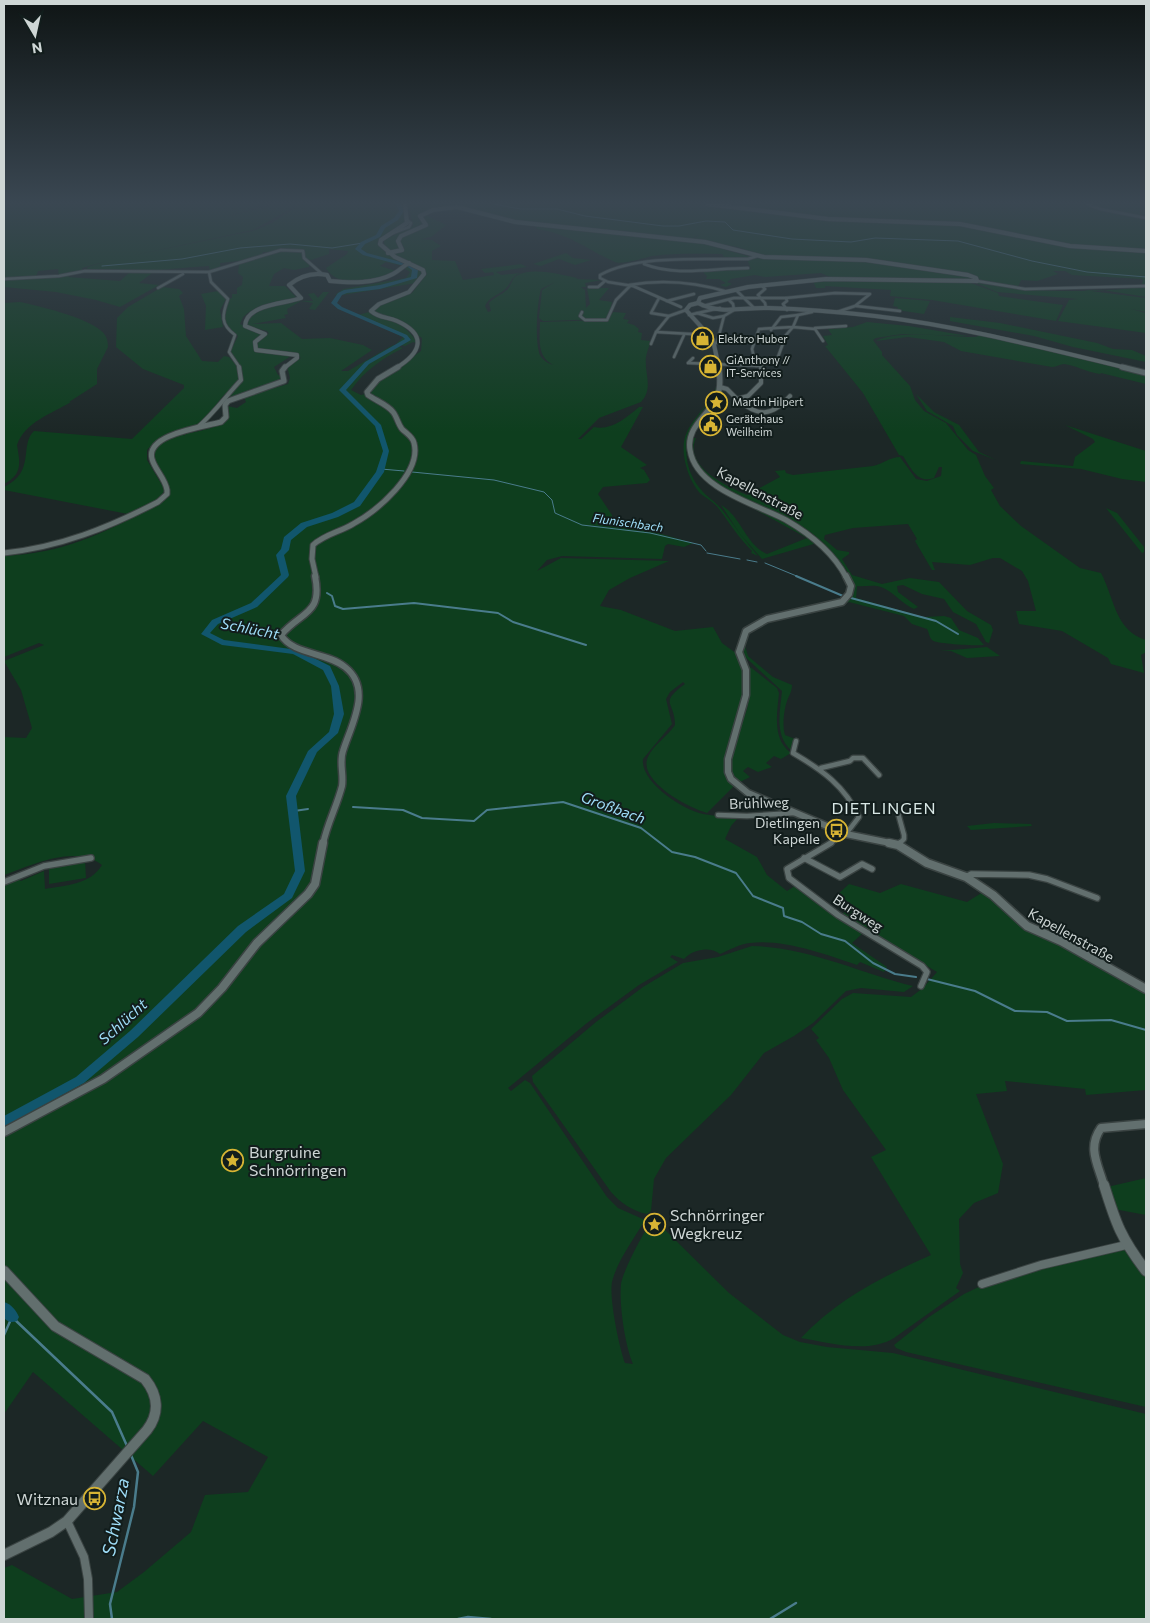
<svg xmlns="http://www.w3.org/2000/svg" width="1150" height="1623" viewBox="0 0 1150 1623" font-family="Commissioner,sans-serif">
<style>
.green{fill:#0e3e1e;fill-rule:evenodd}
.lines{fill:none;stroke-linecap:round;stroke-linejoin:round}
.stream-far2{stroke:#4a7c8c;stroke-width:1}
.stream-far1{stroke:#4a7c8c;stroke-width:2}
.stream{stroke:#4a7c8c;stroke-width:2.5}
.river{fill:#11566d;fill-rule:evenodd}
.street-far4-casing{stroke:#3a4342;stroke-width:4}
.street-far3-casing{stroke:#3a4342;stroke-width:5.5}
.street-far2-casing{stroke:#3a4342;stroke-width:7}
.street-far1-casing{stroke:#3a4342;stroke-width:8}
.street-casing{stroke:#3a4342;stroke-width:10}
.secondary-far4-casing{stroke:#3a4342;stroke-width:5}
.secondary-far3-casing{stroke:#3a4342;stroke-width:7}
.secondary-far2-casing{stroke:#3a4342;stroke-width:9}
.secondary-far1-casing{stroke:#3a4342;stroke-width:11}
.secondary-casing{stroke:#3a4342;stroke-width:12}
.street-far4{stroke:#626f6e;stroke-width:2.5}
.street-far3{stroke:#626f6e;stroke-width:4}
.street-far2{stroke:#626f6e;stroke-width:4.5}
.street-far1{stroke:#626f6e;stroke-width:5.5}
.street{stroke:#626f6e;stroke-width:8}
.secondary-far4{stroke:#626f6e;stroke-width:4}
.secondary-far3{stroke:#626f6e;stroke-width:5}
.secondary-far2{stroke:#626f6e;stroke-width:6}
.secondary-far1{stroke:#626f6e;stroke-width:8}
.secondary{stroke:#626f6e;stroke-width:10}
.labels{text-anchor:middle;stroke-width:4;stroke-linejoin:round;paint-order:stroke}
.far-poi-label{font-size:11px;fill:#ced6d5;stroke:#121d1c;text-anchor:start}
.far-water-label{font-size:12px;font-style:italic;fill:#9fdef9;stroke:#121d1c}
.street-label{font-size:14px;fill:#ced6d5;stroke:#121d1c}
.poi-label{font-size:14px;fill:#ced6d5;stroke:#121d1c;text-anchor:end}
.water-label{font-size:15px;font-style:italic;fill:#9fdef9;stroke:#121d1c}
.quarter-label{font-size:16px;letter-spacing:1px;fill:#d8e7e5;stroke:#121d1c}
.near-poi-label{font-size:16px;fill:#ced6d5;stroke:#121d1c;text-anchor:start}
.near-water-label{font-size:18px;font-style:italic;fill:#9fdef9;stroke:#121d1c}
</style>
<rect width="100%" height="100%" fill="#1c2726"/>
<g class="green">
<path d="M268 204 222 218 274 204H406L405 223 377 243 382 249 405 264 403 266 386 262 380 266 396 271C377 281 338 290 326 268L347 254 348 251 329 249V254L311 260 304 259 310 264 309 267 294 270 284 268 274 274 269 286H285L297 298 249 312 243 317 240 324 261 334H269L267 331 247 326 245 323C259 305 292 299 313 301L308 294 314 293 318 298 323 292H329L315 310 309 309 313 303 301 301 287 309 288 314 284 315 286 318 252 324 281 323 302 339 330 338 363 345 372 350 341 371H348L393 345 403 348C383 358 364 371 351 390L361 395 369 393 376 383 421 351 422 338 409 330 404 324 377 314 375 310 385 302 412 293 427 274 424 269 394 254 405 249 400 241 401 238 429 225 423 219 426 215 446 225 431 237 421 239 432 240 441 246 432 251V260L455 261 463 280 494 275 493 272 485 273 481 269 521 264 527 267 496 272 501 275 521 273C510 276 512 284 504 290 497 296 489 297 485 306L488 312 491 311 489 303C494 297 502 295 508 289 511 285 512 279 516 276 532 266 562 275 578 278L576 279 602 280 585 283 586 287H581L585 290 586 308 590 304 587 288H609L599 300 612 302 610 312 605 319 543 321 539 318 542 290 555 282 541 289C537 302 534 346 541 357 544 361 549 364 554 365 536 357 540 338 540 322L608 320 613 312 626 313 623 319 629 320 627 323 634 325 639 329 638 332 642 333 641 340 651 341C649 346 647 352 646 357 644 373 654 388 641 402L599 418 578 439H581L594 427C611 431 626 418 639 407H643L621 447 647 465 640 468 644 470 650 480 647 483 603 487 598 494 612 515 613 526 651 531 693 543 684 547 668 544 665 546 662 559 562 556 547 560 537 571 561 558 669 561 630 578 609 590 600 606 621 610 675 631 713 627 722 643 737 654 744 671V694L724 765 726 772 735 785 707 813C689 808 637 781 648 757 653 745 668 736 675 725 675 701 658 704 685 684L683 682 670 692 666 699 672 724 643 759C640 782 683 810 703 814 714 816 727 817 738 818L731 826 725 839 757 857 767 875 787 891 795 886 863 933 852 943 887 967 884 972 860 962 857 965C824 954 784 939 750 943 740 944 729 950 720 954 710 946 693 949 684 959L672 955 670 957 678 962 639 985 587 1023 508 1088 511 1091 525 1080 530 1083 607 1197 618 1208 645 1220C634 1239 617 1261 612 1282 609 1298 619 1347 625 1363L633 1364C625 1345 619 1305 621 1284 622 1273 645 1229 652 1221L658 1223 729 1293 783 1335 800 1342 827 1347 893 1353 1146 1414V1619H4V1568L12 1565 72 1599 117 1592 144 1572 191 1532 205 1495 248 1492 268 1457 203 1421 153 1476 33 1372 4 1414V884L17 878 21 881 44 871 45 889C66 885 90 885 102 865 75 844 32 865 4 875V737L26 738 32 728 21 690 4 661 44 645 39 643 4 657V556C67 553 106 532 160 503L166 498 170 491 155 461 153 450 162 442 183 434 185 436V434C202 430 231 428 227 406L237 408 246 402 244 397 288 384 290 378 287 366 301 358 293 352H273L291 356 274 367 278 375 282 376V381L236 395 226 402 227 396 242 381C242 369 237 362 230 352L238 336C230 329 220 323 223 311L228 310H224L229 299 232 298V294H237V288L242 285 243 277 238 273 239 264 271 252H263L262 255 238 264V261L220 263 221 269 210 271 209 266C203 266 157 270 154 271L86 270 88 267 107 261 82 268 83 271 59 276 58 269 38 271 36 277 4 279V205ZM298 205 272 223 252 231 130 256 253 230Z"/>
<path d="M408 204H1146V297L1103 290H1083L1146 298V312L1131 309 1146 313V333L1058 321 1069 300 1078 299 997 292 976 283 984 282 975 276 871 260 770 257 737 247 693 239 700 234 691 239 516 222 459 206 442 207 420 215 418 219 425 224 400 236V249L389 251 384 245V240L413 226ZM1053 271H1065L1072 275 1142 279 1143 281 1141 286C1123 292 1036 293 1018 287L1021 280 1037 281 1058 274Z"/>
<path d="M535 224 654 239 691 240 751 257 725 258 722 254C699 254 675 253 652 256 645 258 621 265 615 262 586 249 570 234 537 229Z"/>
<path d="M566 253 573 258 591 260 575 265 559 259 541 266 533 264Z"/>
<path d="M762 258 859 260 965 275 976 280 832 278 821 273 765 277 755 275 731 279 727 282 732 284 726 287 720 285 726 283 719 279H706L707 276 702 271 751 269 747 259Z"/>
<path d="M408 266 421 269V275L416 283 343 295H335L343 289 406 278 410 272 404 268Z"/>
<path d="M129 273H152L139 283 159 285 120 307 96 300 56 292 4 287V280L71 275 68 277 120 281Z"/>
<path d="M833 279 971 283 998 293 999 296 1063 305 1056 321 932 300 890 296 891 290 825 286V288H816L813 281Z"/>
<path d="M162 287 179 289 183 293 179 296 184 309 186 336 202 361 218 362 224 356 229 357 237 366 239 378C236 388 225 392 219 401 212 409 207 421 196 427 179 435 159 436 147 450V460L165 490 157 501 128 514 4 490V487C36 472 19 445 34 431L132 439 184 388V385L143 369 116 347 117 318 128 307Z"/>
<path d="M218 291 225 295 226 299 220 310 223 327 205 330 206 306 201 294Z"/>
<path d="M895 298 930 301 924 314 897 310 898 307 893 306Z"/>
<path d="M20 302C39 306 85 317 100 330 106 334 108 340 108 347L97 369V384L69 402H71C51 414 25 422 17 445 20 463 23 474 4 484V303Z"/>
<path d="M369 312C375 319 387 318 395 322 404 326 414 336 418 344L413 342 405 346 396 344 403 337 358 315Z"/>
<path d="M950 317 1000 323 1097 343 1113 349 1132 350 1146 356V362L1073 347 1034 336 950 321Z"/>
<path d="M867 322 909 326 968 336 902 334 876 338 873 340 882 352V355L910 386 915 400 924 411 946 423 968 450 976 455 985 476 994 488 991 490 1000 506 1021 526 1080 568 1101 573C1114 597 1115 631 1146 640V652L1141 655 1144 673 1111 664 1108 658 1062 631 1019 624 1016 611H1036L1028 581 1022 571 1000 558H993L970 565 932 562 935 570H932L915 541 917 539 908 524 853 528 825 535 824 539 837 550 849 552V554L842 559 852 575 882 584 910 578 939 582 967 611 991 625 993 630 989 643 986 642 976 624 953 612 944 599 922 594 903 585 897 586 898 592 918 607 914 609C902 604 893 591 881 587 873 584 865 587 857 586L856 598 924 617 944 616 951 618 959 630 978 638 984 645C977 646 935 644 932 640 929 637 929 632 927 629L912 624 904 616 849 602 842 605 853 595C856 584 850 575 844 567 834 553 822 541 809 531 779 509 682 488 693 438H696C683 467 728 487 747 495L780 477 775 471 785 470 786 473 793 475 873 466C883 464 890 457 900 457L916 479 927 481 941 476 942 467H939L934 478C917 484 911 468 903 456L899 455 863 393 825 346 828 345 823 336 832 335 828 329 853 327Z"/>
<path d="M983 334 1146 374V384L1101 373 1100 374C1086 372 1075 365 1064 364 1060 364 1057 367 1052 367L961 351 944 342 908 337 876 341C896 329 951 337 976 337Z"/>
<path d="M717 383 718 386C709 405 693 419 688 439 683 458 690 478 703 492 710 499 717 503 723 511 735 526 745 541 758 556L751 553 752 551C739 538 730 524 719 509 714 502 707 499 701 494 688 481 678 449 687 432 693 418 715 398 717 383Z"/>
<path d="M916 394 934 412 959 425 979 452 996 460 973 451 957 435 953 426 927 411Z"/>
<path d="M1065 425 1146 451V482L1122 479 1081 469 1020 464 1021 461 1073 466 1075 457 1095 442 1093 439Z"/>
<path d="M725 493 802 530 817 543 762 559 740 534 721 505C741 516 745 544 767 554L807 538Z"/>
<path d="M1106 508 1117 513 1144 547V552L1142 553Z"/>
<path d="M744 643 748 656 773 677 792 685C792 692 789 695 787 701 784 710 782 725 785 735L795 739 792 751C774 736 780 712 782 691L743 655Z"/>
<path d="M987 647 1000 656 967 658 951 651H940Z"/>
<path d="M744 662 777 688 779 693C777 714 772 739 791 753L781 759 774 756 766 763 772 767 758 772 748 767 743 771 750 777 738 783C716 761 744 729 748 704 750 689 747 676 744 662Z"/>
<path d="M994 823 1031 824 1032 826 971 830 967 826Z"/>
<path d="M85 861 86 878 49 884V867Z"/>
<path d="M849 884 880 893 901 884 967 902 983 892 1021 927 1062 945 1146 992V1090L1086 1095 1085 1089 1005 1081 1007 1091 976 1094 1003 1164 998 1193 974 1203 959 1219 960 1264 963 1273 956 1288 960 1291 894 1338C868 1354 830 1343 801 1338 837 1299 884 1276 931 1255L871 1157 886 1150 843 1090 829 1058 816 1040 819 1038 811 1029 842 999 853 993 911 997 923 988 937 972 841 915 853 905 837 895Z"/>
<path d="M752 946C808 947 860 973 913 986L904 992 861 988 846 991 813 1023 794 1036 764 1053 731 1095 666 1158 654 1179 651 1211 647 1214C632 1211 621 1203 611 1192L533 1082 532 1076 596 1022 643 987 683 963 718 957Z"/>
<path d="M1146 1178V1215L1114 1209 1107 1187Z"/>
<path d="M1121 1248 1128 1251 1146 1275V1407L906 1352 896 1348 894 1345 929 1317 964 1294 983 1285Z"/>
</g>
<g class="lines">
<g class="stream-far2">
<path d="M494 204 520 209H557L585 216 663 226H679L706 221 725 222 733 230 792 239 851 242 875 238 958 241 1032 261 1087 272 1146 277"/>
<path d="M102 266 182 259 240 248 290 244 332 248 363 243"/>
<path d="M381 469 404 471"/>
<path d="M412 472 494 480 544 492 552 500 555 513 582 525 650 533 701 545 706 551"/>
<path d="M707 553 740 559"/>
<path d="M747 560 757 562"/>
<path d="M765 563 799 577"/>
</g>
<g class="stream-far1">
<path d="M796 576 843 596"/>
<path d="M327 593 332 596 335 606 343 609 414 603 498 613 513 622 586 645"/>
<path d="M851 598 936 621 958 634"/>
<path d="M353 807 403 810 422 818 474 821 487 810 563 802 641 828 672 852 695 857 736 873 753 896 783 908 784 916 802 922 821 934 845 941 873 963 895 974 916 977"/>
<path d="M294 811 308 809"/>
<path d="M927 979 975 991 1015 1011 1047 1012 1067 1021 1111 1020 1146 1030"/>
</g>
<g class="stream">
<path d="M4 1335 12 1317 112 1412 127 1446"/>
<path d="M112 1619 110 1604 134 1507 138 1472 131 1455"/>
<path d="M458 1619 468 1617 491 1619"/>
<path d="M770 1619 796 1603"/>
</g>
<g class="river">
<path d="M396 204H401L404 211 398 220 385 228 380 237 365 244 361 249 367 253 412 265 418 270 417 278 380 289 347 293 342 295 337 303 342 307 407 335 411 340 369 364 346 390 381 425 389 451 384 472 360 506 338 517 307 527 291 540 289 550 284 555 289 575 288 577 257 607 218 624 210 633 224 640 298 650 330 666 339 686 344 714 338 733 317 752 296 796 305 871 292 898 246 932 138 1037 84 1083 4 1127V1116L76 1077 130 1031 238 926 284 894 295 871 286 796 308 751 329 732 334 714 331 686 323 670 293 654 222 645 201 634 212 620 251 603 281 575 276 555 281 549 284 537 301 523 332 513 354 502 376 472 383 451 375 426 339 390 365 362 405 339 403 337 338 309 331 303 338 293 344 290 380 285 411 277 412 270 408 267 363 255 355 249 361 242 376 235 381 226 394 218 399 211Z"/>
<path d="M4 1302C11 1304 16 1310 19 1317L17 1321C11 1323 8 1322 4 1318Z"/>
</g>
<defs>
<g id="street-far4">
<path d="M1087 204 1100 209 1146 218"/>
<path d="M390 234 409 227 411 223 408 221"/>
<path d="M644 264C677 277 713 268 748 268"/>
<path d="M209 272 211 282 228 299C222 315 220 324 235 335L229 352 240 368"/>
<path d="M4 279 59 276 85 271 209 272 281 250 303 251 304 258 321 273"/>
<path d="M977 281 1025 289 1146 286"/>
<path d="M629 285C663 279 695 282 728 292"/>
<path d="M761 285 765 289 758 295 765 303 766 308"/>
<path d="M589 287H598L605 281"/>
<path d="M158 288 183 274"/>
<path d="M736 290 754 308"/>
<path d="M659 298 651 313 669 316"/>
<path d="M786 298 787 301 783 304 787 310"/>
<path d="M667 301 694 294"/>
<path d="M703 306 734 298H786L835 293 870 294 855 306 837 312"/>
<path d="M856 306 900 311"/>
<path d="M681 307 633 286 608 282 600 278V275C639 254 704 260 748 259L757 256"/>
<path d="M686 310 669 316 656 332 709 335"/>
<path d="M582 312 580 316 585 320H607L616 300 630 286"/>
<path d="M697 313 713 318 724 316"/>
<path d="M689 315 720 308"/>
<path d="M815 328 846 326"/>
<path d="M771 330 781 317 798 315"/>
<path d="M714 343H717L724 316 734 310 733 304 729 300"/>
<path d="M651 344 656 332"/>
<path d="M674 357 684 335"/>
<path d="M693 358 688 363 761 366 778 357 786 335 793 327 815 329 823 341"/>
<path d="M756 366 752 349 759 329 793 327 798 315 812 312"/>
<path d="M761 366 762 368"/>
</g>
<g id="street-far3">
<path d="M720 387 727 389 737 399 748 396 761 383V367"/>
<path d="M738 400C758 417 772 417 790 396"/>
<path d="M198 427C214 413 226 396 241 380L239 367"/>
</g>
<g id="street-far2">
<path d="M796 741 793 753C822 770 845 786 859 817L849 830 829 844"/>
<path d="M821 768 850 761 853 758H863L879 775"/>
<path d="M896 806 904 835V839L899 844"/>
<path d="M718 815 747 816 794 813"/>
</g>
<g id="street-far1">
<path d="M831 843 787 869 789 878 838 915 922 966 927 972 921 986"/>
<path d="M898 845 900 843"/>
<path d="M804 858 840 877 862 864 872 869"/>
<path d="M966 877 971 874 1029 875 1047 879 1097 898"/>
<path d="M4 882 44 866 91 858"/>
</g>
<g id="street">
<path d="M982 1284 1041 1265 1126 1245"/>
<path d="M67 1521 84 1557 88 1579 89 1619"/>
</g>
<g id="secondary-far4">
<path d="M707 204 828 219 960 224 1070 246 1146 251"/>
<path d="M388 253 402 250 398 241 401 236 426 225 420 216 433 210 457 207 515 222 705 242 764 257 866 260 968 275 976 278 977 281"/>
<path d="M698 303 690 305 686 310 713 340 719 368"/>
<path d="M698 303C721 315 744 307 769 308 804 309 840 312 875 316 960 326 1044 348 1127 368"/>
<path d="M698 303 700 298 748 287 826 279 977 281"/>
<path d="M284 368 297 358V355L256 350 255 342 265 334 245 326C246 304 285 304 301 298L289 285C300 276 313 272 327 275L330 281C351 283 374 284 393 274 399 271 403 266 409 263"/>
<path d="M396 368C421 353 428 335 397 321 388 317 379 318 371 311L379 304 409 292 424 274 423 270 395 257 380 244 381 240 407 223 405 204"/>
</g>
<g id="secondary-far3">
<path d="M719 367C720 377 721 388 717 397 708 416 686 427 690 450 696 489 756 504 786 520 810 534 833 552 846 577"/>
<path d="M1122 367 1146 373"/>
<path d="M4 553C60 547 108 528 158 502L167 494V490C165 478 155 470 152 459 145 434 204 427 221 422L226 417 225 405 228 401 284 381 282 371 285 367"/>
<path d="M316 577 312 559 313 545C325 534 340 532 353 524 377 511 422 473 414 443 413 437 406 433 402 429 398 424 397 417 393 412 388 405 375 400 368 395L367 392 378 379 398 367"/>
</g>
<g id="secondary-far2">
<path d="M315 576C323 615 301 611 281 635 293 655 327 652 345 667 373 689 351 725 343 751 339 762 344 775 342 786 337 806 327 824 323 844"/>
<path d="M846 576 851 586 849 594 842 602 767 619 746 631 739 652 746 670V695L728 759V772L731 779 748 793 846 834 895 844"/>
</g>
<g id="secondary-far1">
<path d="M889 843 898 845 927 863 966 877 993 895 1027 926 1061 941 1146 989"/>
<path d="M4 1132 103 1079 198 1013 222 988 257 943 308 894 315 884 323 843"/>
<path d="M1104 1186C1098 1164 1087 1148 1101 1128L1146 1124"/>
</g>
<g id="secondary">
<path d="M1104 1185C1116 1224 1121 1238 1146 1271"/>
<path d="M4 1271 55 1326 145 1379C158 1395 160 1413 147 1430L67 1521 51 1532 4 1555"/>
</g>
</defs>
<use href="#street-far4" class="street-far4-casing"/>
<use href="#street-far3" class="street-far3-casing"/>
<use href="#street-far2" class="street-far2-casing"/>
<use href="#street-far1" class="street-far1-casing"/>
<use href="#street" class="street-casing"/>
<use href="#secondary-far4" class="secondary-far4-casing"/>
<use href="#secondary-far3" class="secondary-far3-casing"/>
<use href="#secondary-far2" class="secondary-far2-casing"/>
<use href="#secondary-far1" class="secondary-far1-casing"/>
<use href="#secondary" class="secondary-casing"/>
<use href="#street-far4" class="street-far4"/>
<use href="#street-far3" class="street-far3"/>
<use href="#street-far2" class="street-far2"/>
<use href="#street-far1" class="street-far1"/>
<use href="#street" class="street"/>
<use href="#secondary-far4" class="secondary-far4"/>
<use href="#secondary-far3" class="secondary-far3"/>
<use href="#secondary-far2" class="secondary-far2"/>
<use href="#secondary-far1" class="secondary-far1"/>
<use href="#secondary" class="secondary"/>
</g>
<linearGradient id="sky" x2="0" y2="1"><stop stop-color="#0f1515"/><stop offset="0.47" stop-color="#3a4752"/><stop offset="1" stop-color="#3a4752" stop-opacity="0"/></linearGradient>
<rect width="1150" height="432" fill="url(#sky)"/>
<defs>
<symbol id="shop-ring" viewBox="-11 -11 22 22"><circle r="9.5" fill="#121d1c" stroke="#d7b434" stroke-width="1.5"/><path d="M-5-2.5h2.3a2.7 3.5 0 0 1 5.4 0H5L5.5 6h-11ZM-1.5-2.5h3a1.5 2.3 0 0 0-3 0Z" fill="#d7b434"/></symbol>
<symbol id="sight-ring" viewBox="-11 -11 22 22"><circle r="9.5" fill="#121d1c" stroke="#d7b434" stroke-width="1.5"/><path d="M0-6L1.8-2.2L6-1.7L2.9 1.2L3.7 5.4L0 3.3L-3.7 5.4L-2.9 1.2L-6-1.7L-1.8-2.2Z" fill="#d7b434"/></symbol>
<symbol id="civic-ring" viewBox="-11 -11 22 22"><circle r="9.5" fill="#121d1c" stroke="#d7b434" stroke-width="1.5"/><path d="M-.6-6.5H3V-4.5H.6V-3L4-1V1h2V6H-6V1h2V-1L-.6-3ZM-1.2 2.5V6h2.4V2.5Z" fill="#d7b434"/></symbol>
<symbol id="bus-ring" viewBox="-11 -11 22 22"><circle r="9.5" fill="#121d1c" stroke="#d7b434" stroke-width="1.5"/><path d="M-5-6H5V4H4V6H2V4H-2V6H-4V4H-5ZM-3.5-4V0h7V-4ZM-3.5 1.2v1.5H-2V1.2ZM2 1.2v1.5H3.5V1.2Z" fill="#d7b434"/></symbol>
</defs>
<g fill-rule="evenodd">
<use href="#shop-ring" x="690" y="326" width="25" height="25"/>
<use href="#shop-ring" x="698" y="354" width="25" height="25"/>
<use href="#sight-ring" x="704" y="390" width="25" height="25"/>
<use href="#civic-ring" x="698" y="412" width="25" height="25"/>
<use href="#bus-ring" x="824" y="818" width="25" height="25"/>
<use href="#sight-ring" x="220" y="1148" width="25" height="25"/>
<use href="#sight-ring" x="642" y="1212" width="25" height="25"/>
<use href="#bus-ring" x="82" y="1486" width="25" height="25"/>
</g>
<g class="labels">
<g class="far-poi-label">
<text x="718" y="343">Elektro Huber</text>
<text x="726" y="364">GiAnthony //<tspan x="726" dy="13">IT-Services</tspan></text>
<text x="732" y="406">Martin Hilpert</text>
<text x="726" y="423">Gerätehaus<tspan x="726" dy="13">Weilheim</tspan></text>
</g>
<g class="far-water-label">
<text transform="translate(628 523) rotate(8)" y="4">Flunischbach</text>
</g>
<g class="street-label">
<text transform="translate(760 493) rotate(28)" y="5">Kapellenstraße</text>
<text transform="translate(759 803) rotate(-2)" y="5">Brühlweg</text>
<text transform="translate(858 913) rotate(33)" y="5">Burgweg</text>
<text transform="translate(1071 935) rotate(29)" y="5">Kapellenstraße</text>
</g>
<g class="poi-label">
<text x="820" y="828">Dietlingen<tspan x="820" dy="16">Kapelle</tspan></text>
</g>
<g class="water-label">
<text transform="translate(250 629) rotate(11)" y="5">Schlücht</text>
<text transform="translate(613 808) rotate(20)" y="5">Großbach</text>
<text transform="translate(123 1022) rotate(-42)" y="5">Schlücht</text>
</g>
<g class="quarter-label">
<text x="884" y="814">DIETLINGEN</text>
</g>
<g class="near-poi-label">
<text x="249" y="1158">Burgruine<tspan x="249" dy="18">Schnörringen</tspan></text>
<text x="670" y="1221">Schnörringer<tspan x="670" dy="18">Wegkreuz</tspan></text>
<text x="78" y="1505" text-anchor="end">Witznau</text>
</g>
<g class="near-water-label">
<text transform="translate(116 1517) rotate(-79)" y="6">Schwarza</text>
</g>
</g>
<rect width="1150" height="1623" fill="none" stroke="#ced6d5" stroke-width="10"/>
<g transform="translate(35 35) rotate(171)" stroke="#121d1c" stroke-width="4" paint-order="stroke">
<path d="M0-4L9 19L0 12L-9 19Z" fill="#ced6d5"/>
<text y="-8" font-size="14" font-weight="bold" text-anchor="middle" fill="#ced6d5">N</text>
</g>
</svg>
